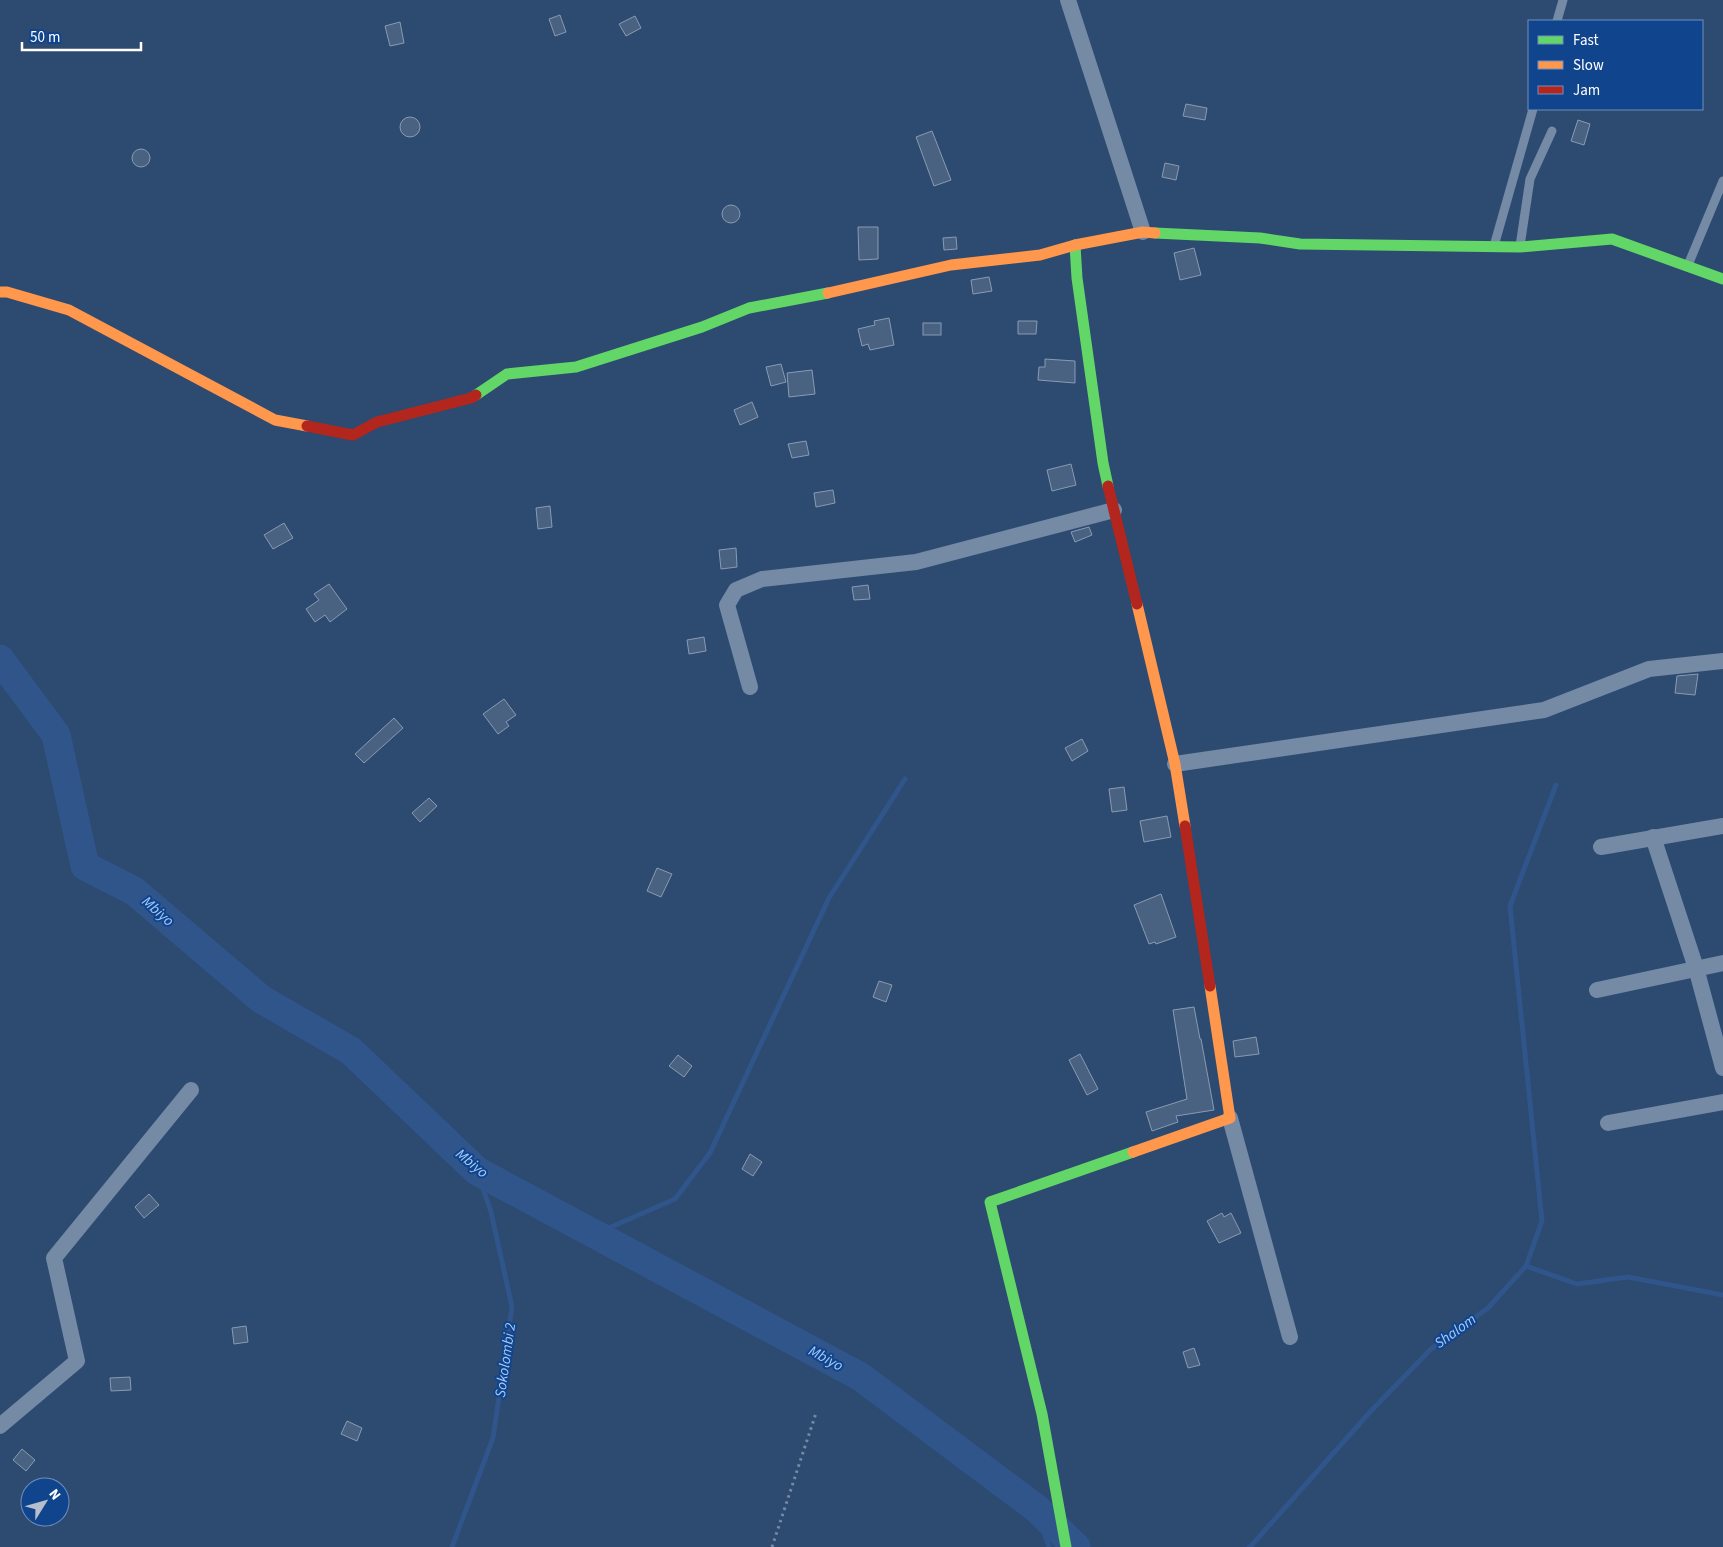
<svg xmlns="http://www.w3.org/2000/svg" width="1723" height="1547" viewBox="0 0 1723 1547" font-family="'Source Sans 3',sans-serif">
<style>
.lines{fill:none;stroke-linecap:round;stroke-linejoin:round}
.stream{stroke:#2f558a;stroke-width:5}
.river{stroke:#2f558a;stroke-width:29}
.building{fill:#4a6282;stroke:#899bb3}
.path{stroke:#748aa5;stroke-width:3;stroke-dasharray:2.5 4;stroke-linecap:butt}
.lane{stroke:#748aa5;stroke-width:9}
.street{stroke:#748aa5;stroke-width:16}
.fast{stroke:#63d668;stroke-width:11}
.slow{stroke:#ff974d;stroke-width:11}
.jam{stroke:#b3261e;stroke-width:11}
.labels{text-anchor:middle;stroke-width:4;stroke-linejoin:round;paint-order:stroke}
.water-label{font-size:15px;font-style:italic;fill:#a5cafa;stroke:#10458e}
</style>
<rect width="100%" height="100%" fill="#2d4a71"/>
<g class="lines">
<g class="stream">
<path d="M595 1234 675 1199 710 1153 829 898 905 779"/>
<path d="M1526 1266 1577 1284 1628 1277 1723 1295"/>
<path d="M1036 1508 1049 1547"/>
<path d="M452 1547 493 1438 512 1307 491 1212 477 1171"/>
<path d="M1249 1547 1251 1546 1370 1412 1431 1349 1488 1308 1526 1266 1542 1221 1510 906 1556 785"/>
</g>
<path class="river" d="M0 659 56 735 85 866 134 891 261 999 351 1051 477 1171 861 1377 1036 1508 1076 1547"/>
</g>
<g class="building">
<path d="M560 15 566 32 555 36 549 19Z"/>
<path d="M635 16 641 28 626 36 619 24Z"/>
<path d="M400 22 404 43 390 46 385 26Z"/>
<path d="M1186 104 1207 108 1205 120 1183 116Z"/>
<circle cx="410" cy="127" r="10"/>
<path d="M1578 120 1590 124 1584 145 1571 141Z"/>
<path d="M932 131 951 180 934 186 916 137Z"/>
<circle cx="141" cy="158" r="9"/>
<path d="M1165 163 1179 166 1176 180 1162 177Z"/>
<circle cx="731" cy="214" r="9"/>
<path d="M858 227H878V259L859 260Z"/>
<path d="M956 237 957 249 944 250 943 238Z"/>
<path d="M1194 248 1201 275 1180 280 1174 253Z"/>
<path d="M989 277 992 291 973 294 971 280Z"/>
<path d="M889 318 894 345 870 350 868 344 862 346 858 329 875 325 874 321Z"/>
<path d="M1018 321H1037L1036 334H1018Z"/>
<rect x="923" y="323" width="18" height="12"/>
<path d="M1045 359 1075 361V383L1038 380 1039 367H1045Z"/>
<path d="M781 364 786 382 771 386 766 367Z"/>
<path d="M812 370 815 394 789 397 787 373Z"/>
<path d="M752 402 758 417 740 425 734 410Z"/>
<path d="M806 441 809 455 792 458 788 444Z"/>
<path d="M1071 464 1076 485 1052 491 1047 470Z"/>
<path d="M833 490 835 503 816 507 814 493Z"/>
<path d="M550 506 552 527 538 529 536 508Z"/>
<path d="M284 523 293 538 273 549 264 535Z"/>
<path d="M1089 527 1092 535 1075 542 1071 532Z"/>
<path d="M736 548 737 567 721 569 719 550Z"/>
<path d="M329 584 347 609 330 622 325 615 315 622 306 609 319 600 314 594Z"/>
<path d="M868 585 870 599 854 600 852 587Z"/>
<path d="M704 637 706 651 689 654 687 640Z"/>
<path d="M1698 674 1695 695 1675 693 1677 676Z"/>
<path d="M504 699 516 715 506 722 509 726 498 734 483 714Z"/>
<path d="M394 718 403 728 364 763 355 754Z"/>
<path d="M1082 739 1088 751 1072 761 1065 748Z"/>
<path d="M1124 787 1127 810 1112 812 1109 789Z"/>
<path d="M429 798 437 806 420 822 412 813Z"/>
<path d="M1167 816 1171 837 1144 842 1140 821Z"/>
<path d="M657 868 672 874 661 897 647 891Z"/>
<path d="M1161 894 1176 937 1156 944 1155 942 1149 944 1134 905Z"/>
<path d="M879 981 892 985 886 1002 873 997Z"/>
<path d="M1194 1007 1200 1039H1201L1214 1110 1176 1116 1178 1122 1152 1131 1146 1112 1187 1099 1173 1010Z"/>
<path d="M1256 1037 1259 1054 1235 1057 1233 1041Z"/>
<path d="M1080 1054 1098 1089 1087 1095 1069 1060Z"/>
<path d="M678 1055 692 1066 684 1077 669 1066Z"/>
<path d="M750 1154 762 1162 753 1176 742 1169Z"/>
<path d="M149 1194 159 1205 144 1218 135 1207Z"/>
<path d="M1222 1213 1224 1217 1231 1213 1241 1233 1219 1243 1207 1221Z"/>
<path d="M246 1326 248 1342 234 1344 232 1328Z"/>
<path d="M1194 1348 1200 1365 1188 1368 1183 1352Z"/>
<path d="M130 1377 131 1390 111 1391 110 1378Z"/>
<path d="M347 1421 362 1428 357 1441 341 1434Z"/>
<path d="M22 1449 35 1460 26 1471 13 1460Z"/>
</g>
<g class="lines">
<path class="path" d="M772 1547 816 1413"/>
<g class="lane">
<path d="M1557 21 1563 0"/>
<path d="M1494 246 1533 109"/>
<path d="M1520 246 1530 179 1552 131"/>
<path d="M1688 265 1723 181"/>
</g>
<g class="street">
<path d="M1068 0 1143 232"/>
<path d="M750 687 727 605 736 590 762 579 916 562 1114 510"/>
<path d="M1175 764 1544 710 1649 669 1723 661"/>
<path d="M1653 837 1696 968 1723 1068"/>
<path d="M1601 847 1723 826"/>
<path d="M1597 990 1723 963"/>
<path d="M1230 1118 1290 1337"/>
<path d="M1608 1123 1723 1102"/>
<path d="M0 1426 77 1361 54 1258 191 1090"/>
</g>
<g class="fast">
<path d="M1155 233 1260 238 1300 244 1520 247 1612 239 1723 279"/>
<path d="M1075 245 1077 278 1103 463 1108 486"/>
<path d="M476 395 507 374 576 367 702 327 749 308 828 293"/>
<path d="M1066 1547 1042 1414 990 1202 1133 1152"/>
</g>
<g class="slow">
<path d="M0 292H7L69 310 275 420 307 426"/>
<path d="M828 293 951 265 1040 255 1075 245 1143 232 1155 233"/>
<path d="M1137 604 1175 764 1185 826"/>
<path d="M1133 1152 1230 1118 1210 986"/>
</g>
<g class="jam">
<path d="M307 426 353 435 377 422 471 398 476 395"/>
<path d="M1108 486 1137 604"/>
<path d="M1185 826 1210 986"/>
</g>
</g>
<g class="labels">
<g class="water-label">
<text transform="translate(158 911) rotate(41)" y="5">Mbiyo</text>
<text transform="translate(472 1163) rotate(39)" y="5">Mbiyo</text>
<text transform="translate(1455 1331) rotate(-36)" y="5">Shalom</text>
<text transform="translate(826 1358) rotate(28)" y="5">Mbiyo</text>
<text transform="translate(505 1360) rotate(-82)" y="5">Sokolombi 2</text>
</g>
</g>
<rect x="1528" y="20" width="175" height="90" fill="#10458e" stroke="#708fbb"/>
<rect x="1538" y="36" width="25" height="8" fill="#63d668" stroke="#708fbb"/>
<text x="1573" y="45" font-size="15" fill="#ffffff">Fast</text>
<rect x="1538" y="61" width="25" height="8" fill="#ff974d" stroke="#708fbb"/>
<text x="1573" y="70" font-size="15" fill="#ffffff">Slow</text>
<rect x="1538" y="86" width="25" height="8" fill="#b3261e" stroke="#708fbb"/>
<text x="1573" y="95" font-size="15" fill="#ffffff">Jam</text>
<g transform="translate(45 1502) rotate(53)"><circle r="24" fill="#10458e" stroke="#708fbb"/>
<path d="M0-4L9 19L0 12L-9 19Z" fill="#b6c0cd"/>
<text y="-8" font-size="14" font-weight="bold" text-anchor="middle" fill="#ffffff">N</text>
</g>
<path d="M22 42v8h119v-8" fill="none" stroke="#ffffff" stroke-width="2.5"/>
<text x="30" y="42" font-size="15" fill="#ffffff" stroke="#10458e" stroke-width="4" paint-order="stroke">50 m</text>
</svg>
